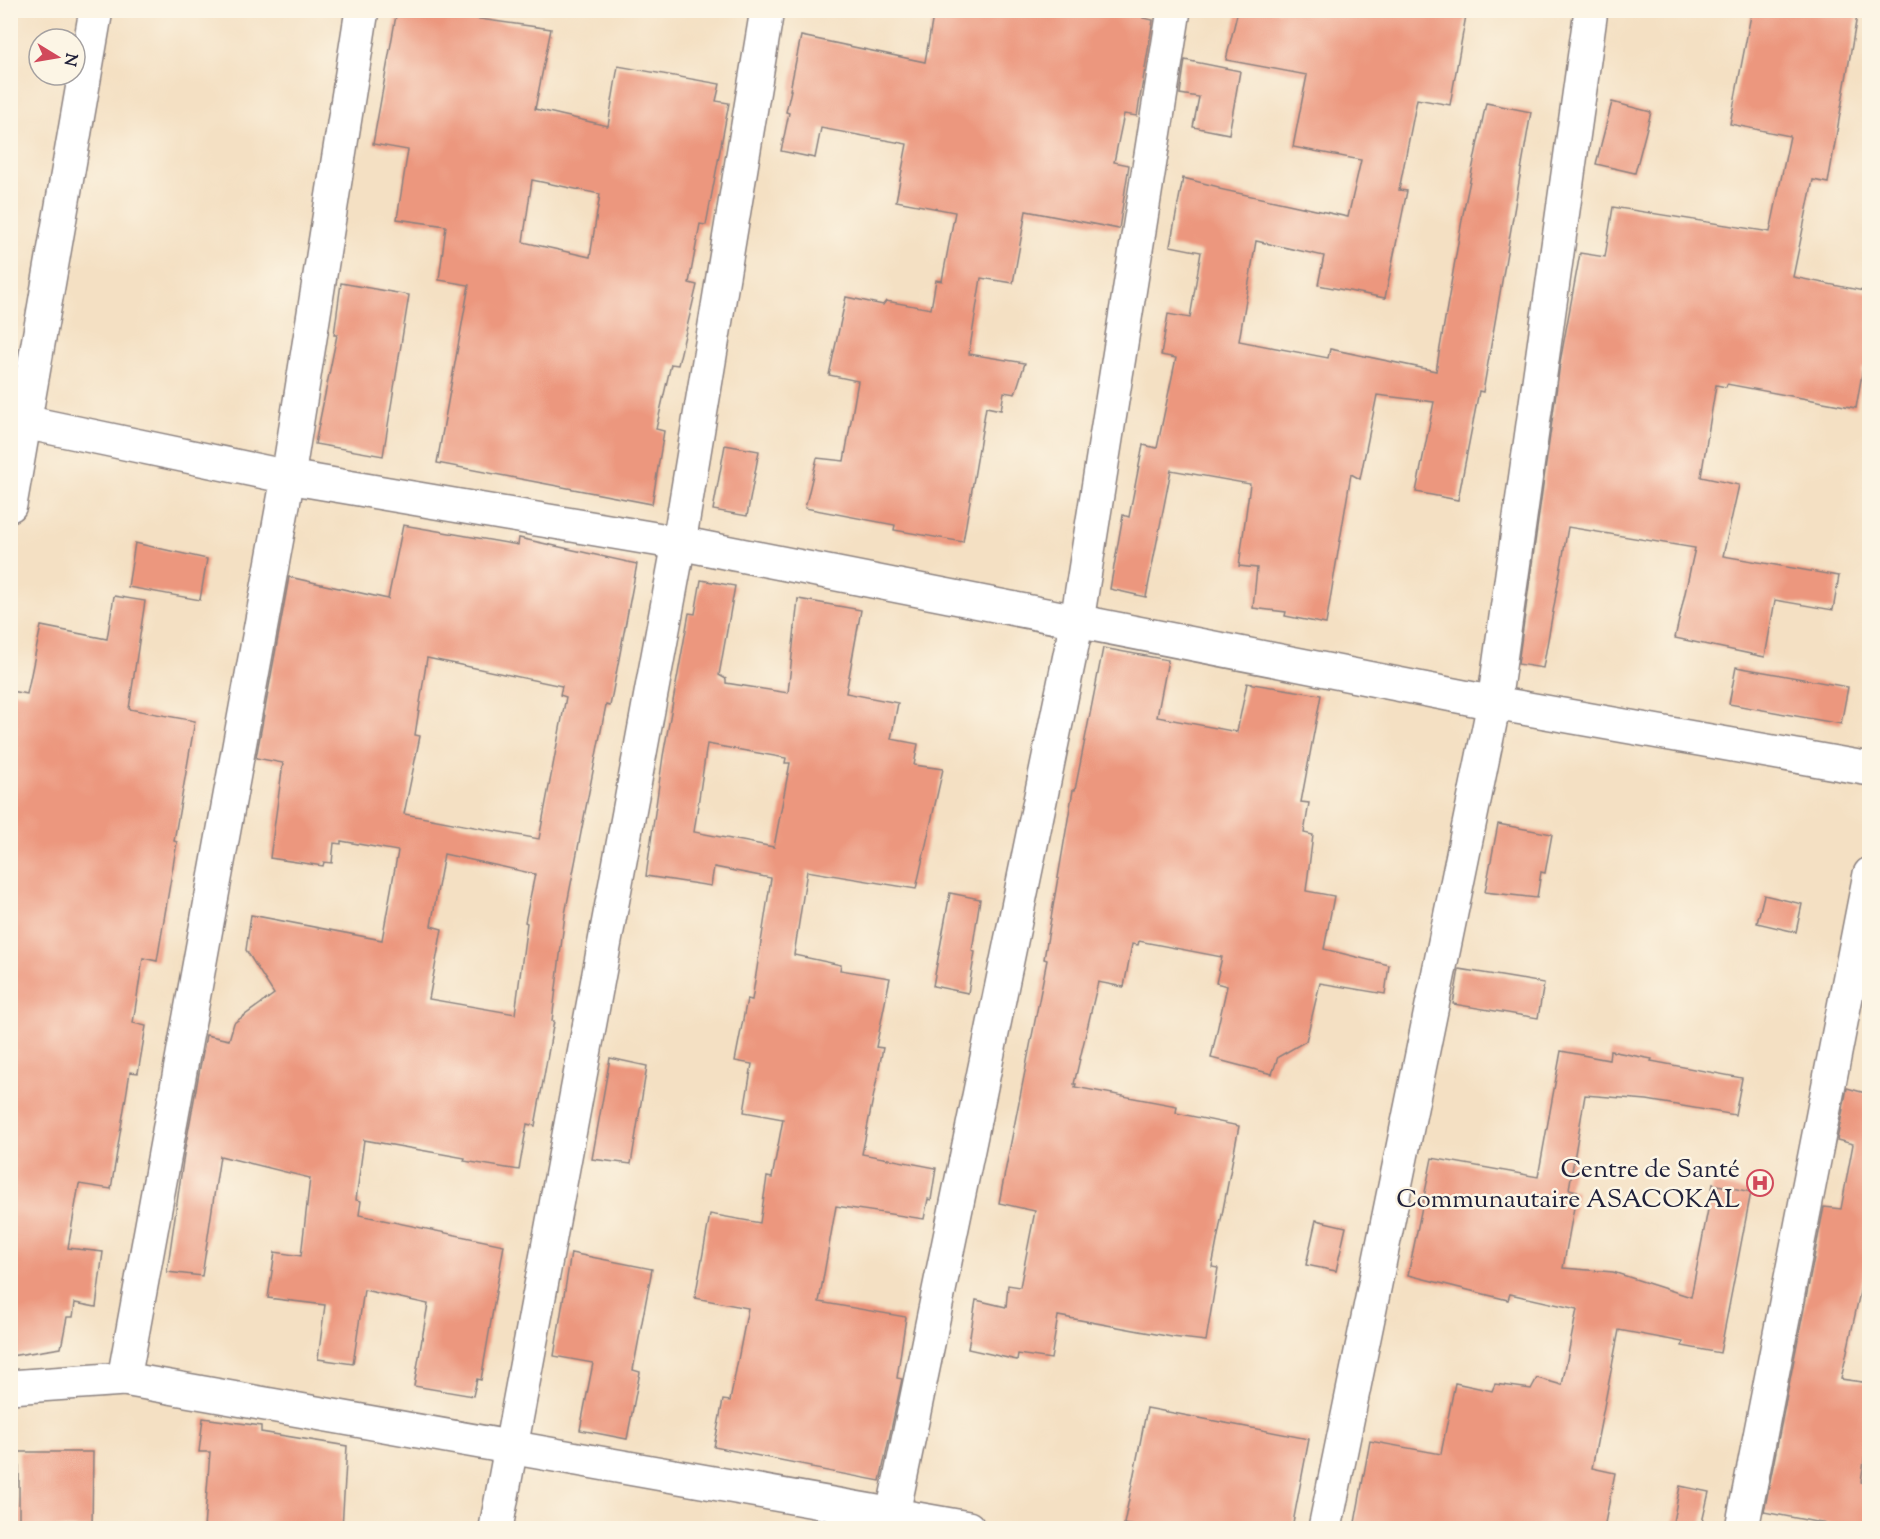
<svg xmlns="http://www.w3.org/2000/svg" width="1880" height="1539" viewBox="0 0 1880 1539" font-family="'Sorts Mill Goudy',serif">
<style>
.building{fill:#ec977e;fill-rule:evenodd}
.lines{fill:none;stroke-linecap:round;stroke-linejoin:round}
.minor-casing{stroke:#8b817f;stroke-width:36}
.minor{stroke:#fff;stroke-width:33}
.labels{text-anchor:middle;stroke-width:5;stroke-linejoin:round;paint-order:stroke}
.poi-label{font-size:26px;fill:#22223b;stroke:#fcf5e5;text-anchor:end}
</style>
<rect width="100%" height="100%" fill="#fcf5e5"/>
<filter id="ink" filterUnits="userSpaceOnUse"><feTurbulence type="fractalNoise" baseFrequency=".0167" numOctaves="2"/><feDisplacementMap in="SourceGraphic" scale="12" xChannelSelector="R" yChannelSelector="G"/><feConvolveMatrix kernelMatrix="1 2 1 2 8 2 1 2 1" color-interpolation-filters="sRGB"/></filter>
<filter id="wash" filterUnits="userSpaceOnUse"><feTurbulence type="fractalNoise" baseFrequency=".008" numOctaves="4" result="noise"/><feDisplacementMap in="SourceGraphic" scale="24" xChannelSelector="R" yChannelSelector="G"/><feGaussianBlur stdDeviation="1.35" result="paint"/><feColorMatrix in="noise" values="0 0 0 0 0 0 0 0 0 0 0 0 0 0 0 0 0 1.4 0 .05"/><feComposite in="paint" operator="in"/></filter>
<g filter="url(#wash)">
<rect width="100%" height="100%" fill="#f4e0c3"/>
<g id="blocks">
<g class="building">
<path d="M397 10H438L437 13 551 29 535 109 608 126 618 66 720 84 716 101 729 103 706 225 700 224 689 283 697 285 678 365 671 364 656 429 664 431 652 504 437 463 469 285 439 280 446 226 397 219 408 150 373 144ZM532 180 600 194 590 257 523 242Z"/>
<path d="M934 10H1145L1143 18 1153 20 1137 116 1124 114 1114 162 1129 165 1119 229 1026 211 1013 283 981 278 969 354 1025 363 1015 394 1004 392 1001 410 986 407 963 542 894 530 895 525 805 508 817 458 844 461 858 381 829 375 846 297 883 305 886 301 931 309 936 280 942 281 955 212 896 201 907 144 821 128 815 158 781 151 789 113 786 112 791 90H790L801 36 925 62Z"/>
<path d="M1238 10H1467L1450 105 1417 99 1399 190 1407 191 1385 298 1318 285 1324 256 1256 241 1239 341 1328 358 1330 349 1436 371 1463 214 1486 103 1531 112 1483 392 1479 391 1458 500 1416 492 1434 402 1377 395 1360 479 1351 474 1326 624 1285 616 1286 612 1253 608 1257 568 1239 566 1250 484 1171 470 1146 597 1110 589 1123 515 1129 517 1143 445 1157 448 1176 358 1161 355 1168 314 1190 318 1201 252 1170 246 1183 178 1219 187V189L1348 217 1361 160 1293 147 1307 75 1226 60Z"/>
<path d="M1752 10H1826L1857 16 1828 183 1813 180 1793 277 1869 292V369L1863 368 1856 408 1727 384 1726 387 1716 385 1701 477 1739 485 1723 556 1839 576 1833 610 1775 600 1765 657 1675 638 1695 548 1568 527 1543 668 1518 664 1561 357 1580 253 1605 257 1613 207 1770 232 1790 136 1730 124Z"/>
<path d="M1185 60 1240 71 1229 134 1193 127 1199 97 1180 94Z"/>
<path d="M1612 102 1651 112 1635 173 1596 164Z"/>
<path d="M341 283 409 295 383 456 315 444 337 335H334Z"/>
<path d="M725 445 759 451 747 516 713 510Z"/>
<path d="M403 525 518 545 519 538 637 564 610 706 606 705 565 914 552 1021H554L535 1126 527 1124 519 1170 464 1161 465 1158 364 1140 356 1200 361 1201 359 1215 504 1245 481 1380 477 1379 473 1396 414 1386 428 1304 364 1290 353 1364 318 1359 325 1305 268 1298 275 1252 301 1256 310 1178 220 1156 202 1276 167 1272 184 1154 206 1035 229 1040 234 1023 274 994 246 950 251 915 382 940 398 851 341 841V844L334 843 332 863 324 862 323 866 270 858 283 763 256 758 289 577 388 599ZM427 658 562 686 560 695 566 697 539 839 404 814 420 736 415 735ZM444 854 535 874 525 922 527 923 515 1014 429 999 442 929 431 926Z"/>
<path d="M135 543 207 559 200 600 128 587Z"/>
<path d="M701 580 735 586 719 675 726 679V683L788 693 798 599 861 610 846 693 898 703 891 739 918 744 914 765 943 769 916 889 807 871 794 955 841 965 840 970 890 978 876 1047 883 1048 862 1154 936 1168 931 1200 928 1199 924 1219 836 1206 819 1302 906 1317 897 1378 902 1379 880 1481 811 1468V1466L714 1447 723 1400 730 1401 748 1308 695 1298 710 1214 760 1223 767 1177 772 1178 783 1119 744 1112 752 1064 735 1061 747 999 752 1000 771 878 714 867 711 886 646 876 663 756 689 613 695 614ZM707 744 786 758 785 763H790L774 847 694 832Z"/>
<path d="M114 596 145 601 129 709 195 721 174 841 177 842 157 961 143 958 133 1023 146 1026 138 1073 130 1072 111 1189 79 1184 68 1248 103 1252 96 1307 75 1303 73 1317H67L61 1348 10 1356V691L27 694 41 626 107 639Z"/>
<path d="M1103 648 1168 660 1157 717 1237 732 1247 683 1321 695 1301 802 1309 803 1304 833 1313 835 1306 891 1334 896 1324 949 1389 965 1385 994 1320 983 1306 1041 1278 1057 1272 1074 1211 1058 1227 986 1216 983 1222 957 1139 941 1138 945 1132 944 1124 987 1098 982 1074 1084H1076L1075 1087 1177 1106 1176 1113 1239 1126 1212 1267 1218 1268 1206 1341 1172 1337 1058 1316 1051 1359 1018 1354 1017 1360 968 1349 976 1300 1006 1307 1008 1285 1020 1287 1035 1211 999 1203 1047 960 1044 959 1073 790H1075Z"/>
<path d="M1736 667 1848 687 1841 724 1729 704Z"/>
<path d="M1498 824 1552 834 1545 873 1541 872 1537 898 1485 892Z"/>
<path d="M950 893 980 899 972 951 975 952 968 993 933 986Z"/>
<path d="M1764 895 1802 904 1796 932 1757 923Z"/>
<path d="M1459 969 1544 983 1538 1018 1453 1004Z"/>
<path d="M1561 1051 1609 1060 1610 1051 1652 1059 1651 1061 1742 1078 1735 1115 1647 1100 1585 1095 1569 1189 1577 1191 1563 1268 1613 1272 1691 1297 1713 1184 1751 1192 1720 1353 1682 1346 1683 1342 1619 1330 1592 1468 1615 1473 1604 1528H1354L1370 1441 1441 1454 1455 1383 1492 1391 1495 1384 1531 1389 1537 1378 1562 1385 1577 1309 1510 1294 1508 1300 1408 1275 1432 1158 1538 1177Z"/>
<path d="M610 1058 647 1066 631 1164 592 1159Z"/>
<path d="M1847 1088 1869 1094V1251L1841 1379 1869 1383V1425L1861 1482 1869 1484V1528H1847L1764 1512 1824 1207 1841 1209 1853 1144 1837 1140Z"/>
<path d="M1316 1220 1346 1227 1336 1271 1306 1265Z"/>
<path d="M571 1253 652 1269 633 1370 640 1372 627 1439 580 1430 593 1363 554 1356Z"/>
<path d="M1147 1408 1309 1439 1292 1528H1147L1124 1524Z"/>
<path d="M203 1418 261 1426V1432L347 1446 342 1528H204L210 1452H199Z"/>
<path d="M19 1452H93L92 1528H19Z"/>
<path d="M1680 1486 1709 1492 1701 1527 1673 1522Z"/>
</g>
</g>
</g>
<g filter="url(#ink)">
<use href="#blocks" fill-opacity="0" stroke="#8b817f" stroke-width="1.5"/>
<g class="lines">
<defs>
<g id="minor">
<path d="M10 419 288 477 679 543 1494 703 1870 769"/>
<path d="M10 505 96 10"/>
<path d="M124 1379 288 477 362 10"/>
<path d="M10 1387 124 1379 968 1528"/>
<path d="M496 1528 679 543 767 10"/>
<path d="M890 1528 1077 621 1174 10"/>
<path d="M1325 1528 1494 703 1591 10"/>
<path d="M1742 1528 1870 874"/>
</g>
</defs>
<use href="#minor" class="minor-casing"/>
<use href="#minor" class="minor"/>
</g>
</g>
<defs>
<symbol id="hospital-ring" viewBox="-11 -11 22 22"><circle r="9.5" fill="#fcf5e5" stroke="#d1495b" stroke-width="1.5"/><path d="M-5-5h3v3.5h4V-5h3V5h-3V1.5h-4V5h-3Z" fill="#d1495b"/></symbol>
</defs>
<g fill-rule="evenodd">
<use href="#hospital-ring" x="1745" y="1168" width="30" height="30"/>
</g>
<g class="labels">
<g class="poi-label">
<text x="1740" y="1177">Centre de Santé<tspan x="1740" dy="30">Communautaire ASACOKAL</tspan></text>
</g>
</g>
<rect width="1880" height="1539" fill="none" stroke="#fcf5e5" stroke-width="36"/>
<g transform="translate(57 57) rotate(101)"><circle r="28" fill="#fcf5e5" stroke="#a5a1a1" stroke-width="1.5"/>
<path d="M0-4.5L10 22L0 15L-10 22Z" fill="#d1495b"/>
<text y="-9" font-size="16" font-weight="bold" text-anchor="middle" fill="#22223b">N</text>
</g>
</svg>
